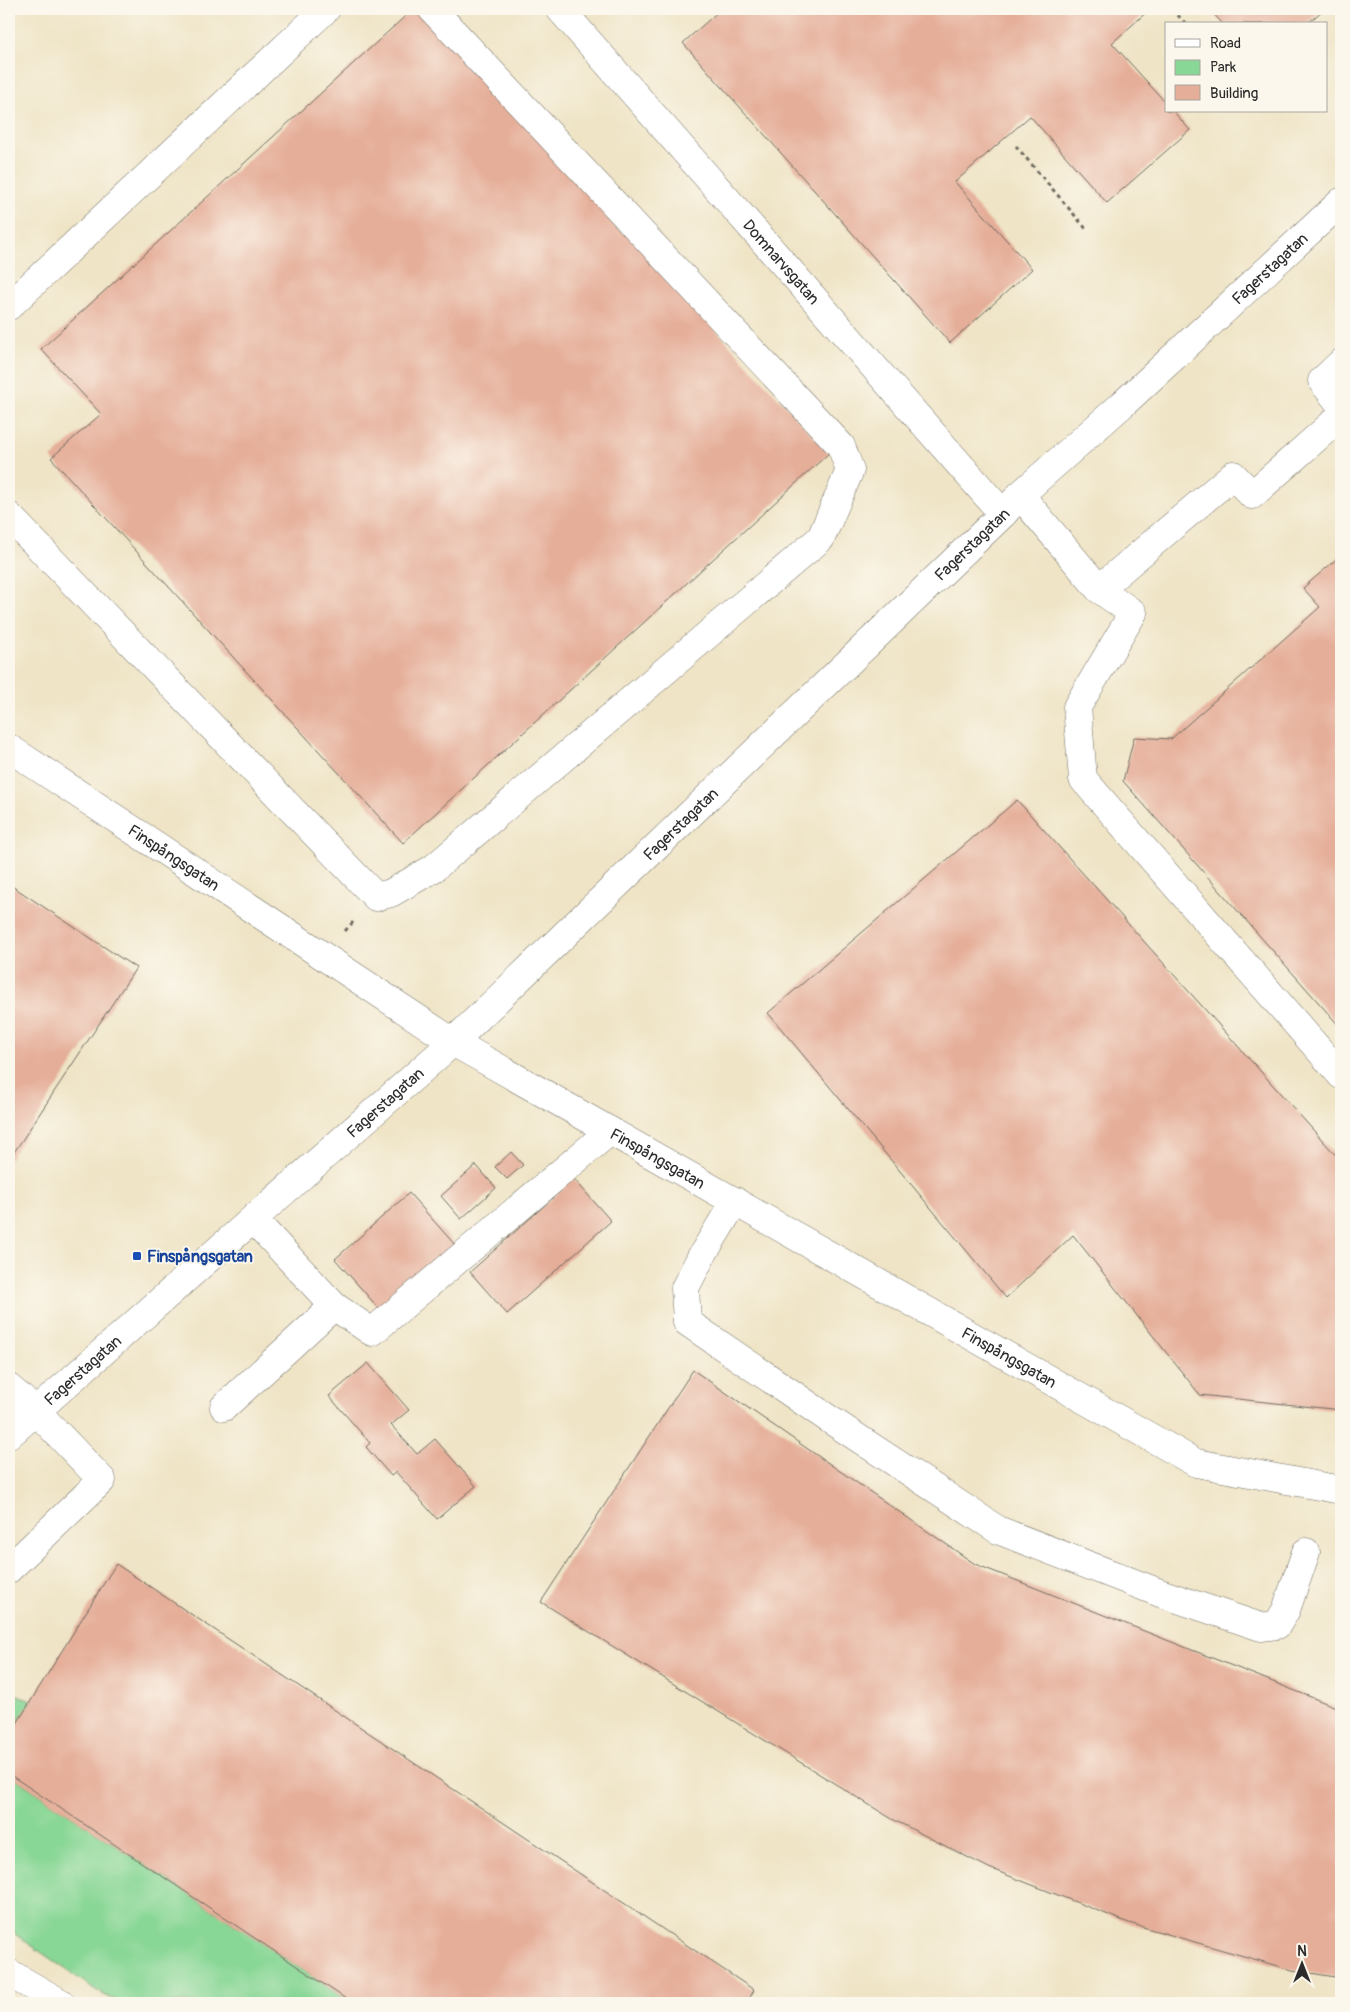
<svg xmlns="http://www.w3.org/2000/svg" width="1350" height="2012" viewBox="0 0 1350 2012" font-family="Pangolin,sans-serif">
<style>
.green{fill:#89d796;stroke:#5a8160}
.building{fill:#e5ae99}
.lines{fill:none;stroke-linecap:round;stroke-linejoin:round}
.minor-casing{stroke:#706c61;stroke-width:29}
.path{stroke:#706c61;stroke-width:3;stroke-dasharray:4 4;stroke-linecap:butt}
.minor{stroke:#fff;stroke-width:28}
.transit-dot{fill:#1a4fb4;stroke:#fbf7ec;stroke-width:2}
.labels{text-anchor:middle;stroke-width:4;stroke-linejoin:round;paint-order:stroke}
.street-label{font-size:16px;fill:#2b2b2b;stroke:#fbf7ec}
.transit-label{font-size:16px;font-weight:bold;fill:#164399;stroke:#fbf7ec;text-anchor:start}
</style>
<rect width="100%" height="100%" fill="#fbf7ec"/>
<filter id="ink" filterUnits="userSpaceOnUse"><feTurbulence type="fractalNoise" baseFrequency=".02" numOctaves="2"/><feDisplacementMap in="SourceGraphic" scale="10" xChannelSelector="R" yChannelSelector="G"/><feConvolveMatrix kernelMatrix="1 2 1 2 8 2 1 2 1" color-interpolation-filters="sRGB"/></filter>
<filter id="wash" filterUnits="userSpaceOnUse"><feTurbulence type="fractalNoise" baseFrequency=".0096" numOctaves="4" result="noise"/><feDisplacementMap in="SourceGraphic" scale="20" xChannelSelector="R" yChannelSelector="G"/><feGaussianBlur stdDeviation="1.12" result="paint"/><feColorMatrix in="noise" values="0 0 0 0 0 0 0 0 0 0 0 0 0 0 0 0 0 1.4 0 .05"/><feComposite in="paint" operator="in"/></filter>
<g filter="url(#wash)">
<rect width="100%" height="100%" fill="#efe4c6"/>
<g class="green">
<path d="M9 1691 31 1701 9 1736Z"/>
<path d="M9 1774 352 2003H121L100 1993 9 1930Z"/>
</g>
<g id="blocks">
<g class="building">
<path d="M413 9H421L829 453 403 843 51 458 101 414 41 349Z"/>
<path d="M721 9H1150L1112 43 1166 103V111H1173L1190 130 1107 203 1030 116 955 182 1032 269 950 343 683 43Z"/>
<path d="M1209 9H1324L1307 24H1223Z"/>
<path d="M1340 556 1341 557V1028L1123 781 1134 737 1171 739 1320 607 1303 588Z"/>
<path d="M1017 800 1341 1161V1410L1200 1395 1073 1235 1006 1298 768 1013Z"/>
<path d="M9 884 136 968 9 1160Z"/>
<path d="M511 1152 523 1165 507 1179 495 1167Z"/>
<path d="M476 1165 496 1188 461 1219 441 1196Z"/>
<path d="M574 1179 611 1221 507 1314 470 1272Z"/>
<path d="M409 1193 456 1246 382 1312 335 1259Z"/>
<path d="M368 1363 409 1410 391 1425 417 1454 435 1439 476 1486 437 1519 396 1472 391 1476 366 1447 370 1443 329 1396Z"/>
<path d="M693 1370 975 1564 1341 1709V1978L1292 1970 1129 1923 989 1868 892 1819 541 1602Z"/>
<path d="M116 1564 754 1990 747 2003H352L9 1774V1736Z"/>
</g>
</g>
</g>
<g filter="url(#ink)">
<use href="#blocks" fill-opacity="0" stroke="#706c61" stroke-width="1"/>
<g class="lines">
<defs>
<g id="minor">
<path id="s1" d="M560 9 1003 514"/>
<path d="M9 306 326 9"/>
<path d="M1341 363 1322 381 1341 405"/>
<path d="M1020 495 1099 589 1233 475 1252 495 1341 416"/>
<path d="M9 516 376 897 391 893 434 868 821 538 850 470 841 446 432 9"/>
<path d="M1099 589 1133 613 1077 707 1083 779 1341 1075"/>
<path id="s2" d="M9 748 453 1042 1196 1463 1341 1490"/>
<path d="M735 1201 701 1257 685 1288 687 1322 826 1417 998 1530 1160 1593 1261 1627 1277 1625 1286 1610 1306 1552"/>
<path d="M334 1306 372 1332 610 1131"/>
<path d="M9 1388 36 1411 102 1480 9 1569"/>
<path d="M224 1407 334 1306 253 1219"/>
<path id="s3" d="M9 1435 453 1042 1003 514 1020 495 1124 403 1341 202"/>
<path d="M9 1973 61 2003"/>
</g>
</defs>
<use href="#minor" class="minor-casing"/>
<g class="path">
<path d="M1172 9 1186 24"/>
<path d="M1016 146 1088 231"/>
<path d="M345 931 354 921"/>
</g>
<use href="#minor" class="minor"/>
</g>
</g>
<rect class="transit-dot" x="132" y="1251" width="10" height="10" rx="2.5"/>
<g class="labels">
<g class="street-label">
<text dy="6" stroke="none"><textPath href="#s1" startOffset="336">Domnarvsgatan</textPath></text>
<text dy="6" stroke="none"><textPath href="#s3" startOffset="1718">Fagerstagatan</textPath></text>
<text dy="6" stroke="none"><textPath href="#s3" startOffset="1312">Fagerstagatan</textPath></text>
<text dy="6" stroke="none"><textPath href="#s3" startOffset="908">Fagerstagatan</textPath></text>
<text dy="6" stroke="none"><textPath href="#s2" startOffset="198">Finspångsgatan</textPath></text>
<text dy="6" stroke="none"><textPath href="#s3" startOffset="502">Fagerstagatan</textPath></text>
<text dy="6" stroke="none"><textPath href="#s2" startOffset="768">Finspångsgatan</textPath></text>
<text dy="6" stroke="none"><textPath href="#s2" startOffset="1172">Finspångsgatan</textPath></text>
<text dy="6" stroke="none"><textPath href="#s3" startOffset="98">Fagerstagatan</textPath></text>
</g>
<g class="transit-label">
<text x="147" y="1262">Finspångsgatan</text>
</g>
</g>
<rect width="1350" height="2012" fill="none" stroke="#fbf7ec" stroke-width="30"/>
<rect x="1165" y="22" width="162" height="90" fill="#fbf7ec" stroke="#a8a59f"/>
<rect x="1175" y="39" width="25" height="8" fill="#ffffff" stroke="#a8a59f"/>
<text x="1210" y="48" font-size="15" fill="#2b2b2b">Road</text>
<rect x="1175" y="60" width="25" height="15" fill="#89d796" stroke="#a8a59f"/>
<text x="1210" y="72" font-size="15" fill="#2b2b2b">Park</text>
<rect x="1175" y="85" width="25" height="15" fill="#e5ae99" stroke="#a8a59f"/>
<text x="1210" y="98" font-size="15" fill="#2b2b2b">Building</text>
<g transform="translate(1302 1964)" stroke="#fbf7ec" stroke-width="4" paint-order="stroke">
<path d="M0-4L9 19L0 12L-9 19Z" fill="#2b2b2b"/>
<text y="-8" font-size="14" font-weight="bold" text-anchor="middle" fill="#2b2b2b">N</text>
</g>
</svg>
